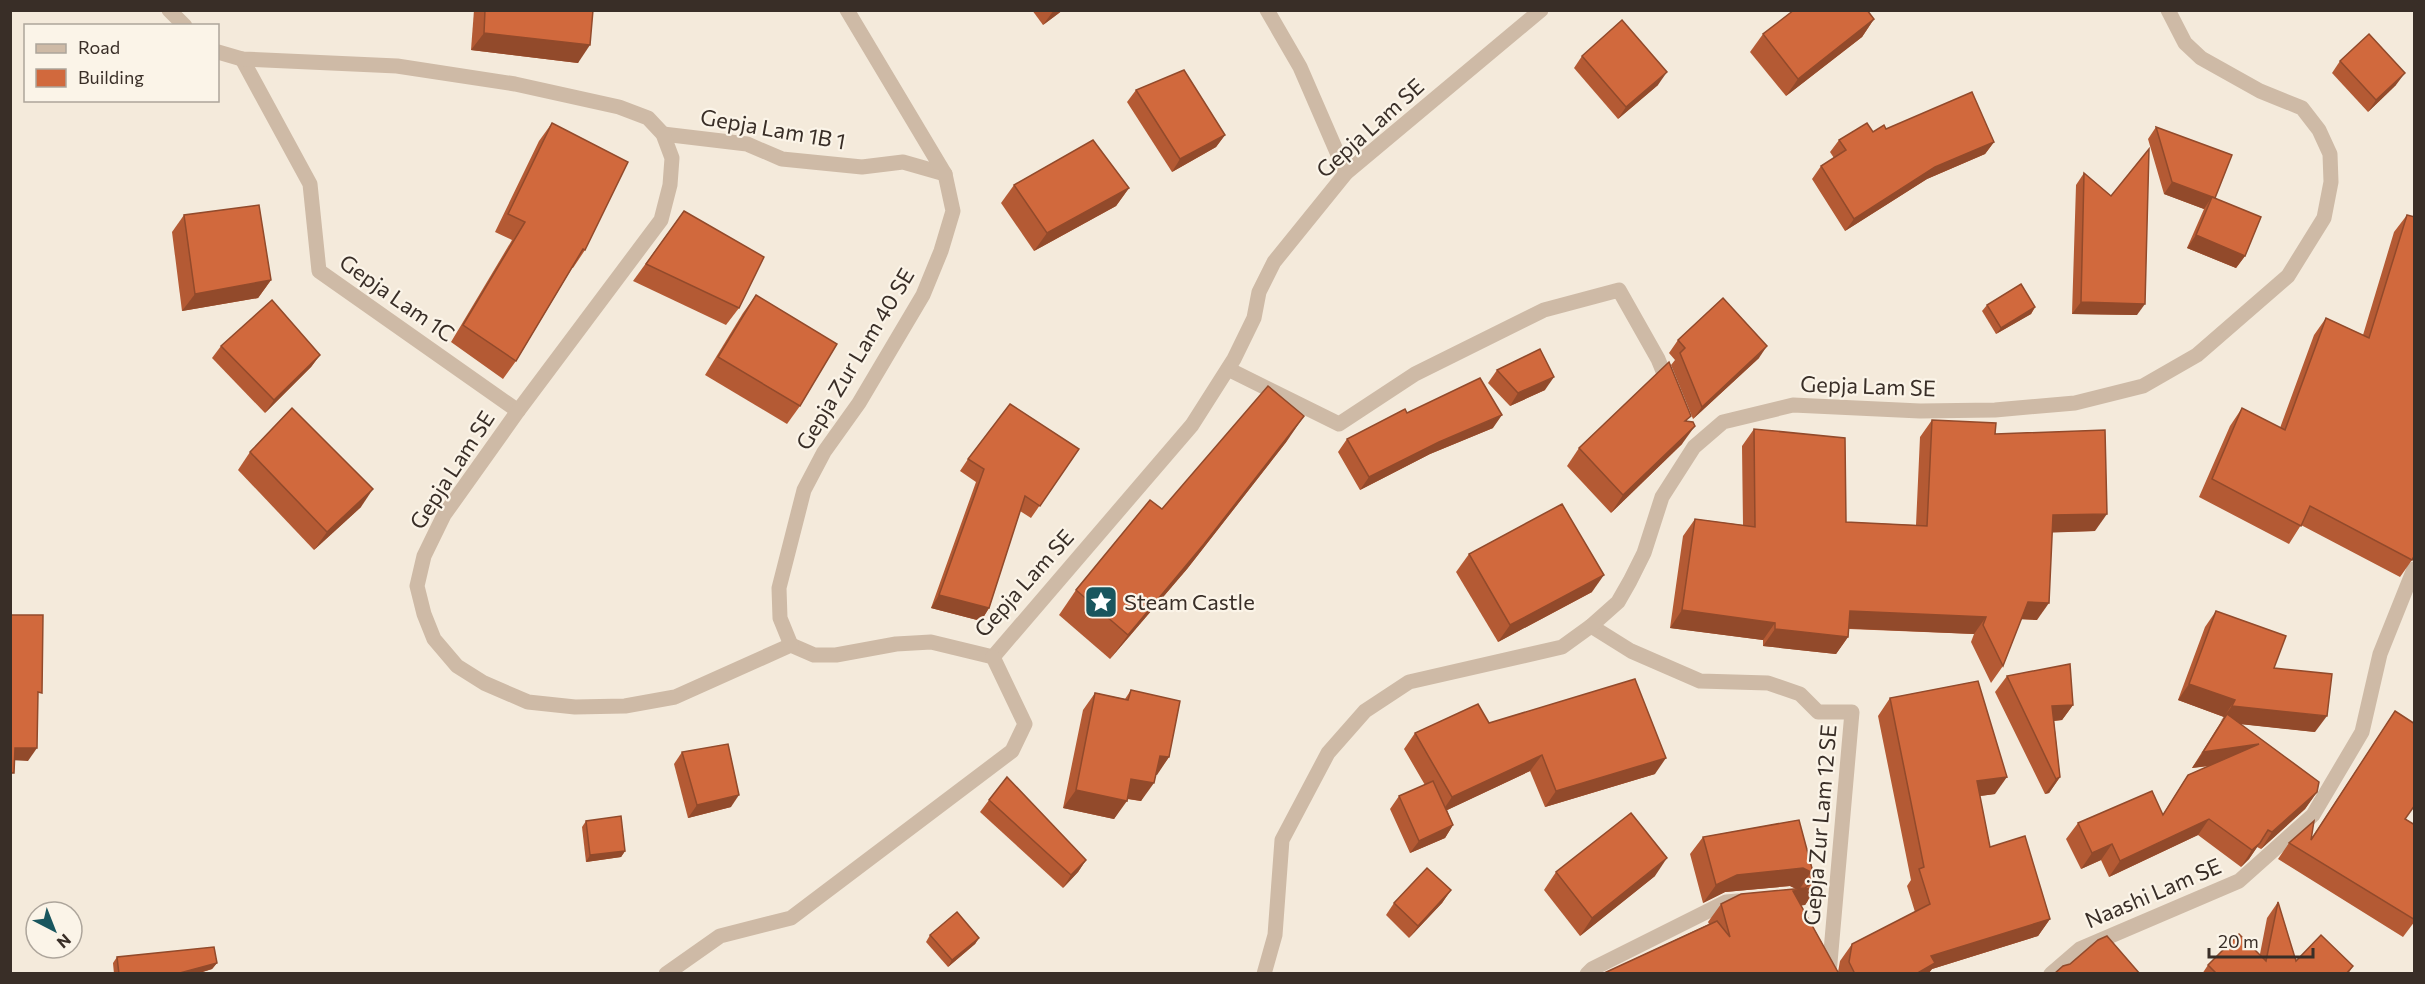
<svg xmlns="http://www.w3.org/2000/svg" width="2425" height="984" viewBox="0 0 2425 984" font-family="Commissioner,sans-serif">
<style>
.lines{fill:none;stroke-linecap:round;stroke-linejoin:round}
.service{stroke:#cebaa6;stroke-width:15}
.minor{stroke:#cebaa6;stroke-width:15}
.tertiary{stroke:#cebaa6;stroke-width:15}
.wall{fill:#b45a34}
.shaded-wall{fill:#924a2b}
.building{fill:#d1693d;stroke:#924a2b;stroke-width:1.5}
.labels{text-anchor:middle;stroke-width:4.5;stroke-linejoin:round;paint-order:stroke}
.street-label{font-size:22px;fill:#392e27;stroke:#fbf4e8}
.poi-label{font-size:22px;fill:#392e27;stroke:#fbf4e8;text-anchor:start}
</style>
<rect width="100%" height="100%" fill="#f4eadb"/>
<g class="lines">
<g class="service">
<path d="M242 59 310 184 319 271 518 411"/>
<path d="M663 134 747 144 782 159 862 167 903 162 945 174"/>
<path d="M1591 626 1631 651 1700 681 1768 683 1800 694 1818 712H1852L1829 974"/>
</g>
<g class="minor">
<path d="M169 10 185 26"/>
<path d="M1267 10 1300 67 1346 173"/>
<path d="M218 52 242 59 397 66 515 84 619 107 648 118 663 134 672 158 670 185 661 220 518 411 444 515 424 556 417 586 424 614 434 639 457 666 484 683 528 702 575 707 625 706 675 697 791 645 814 655H836L896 644 931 642 993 657"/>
<path d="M1228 369 1339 424 1415 374 1544 310 1619 290 1658 359 1669 386"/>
<path d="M791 645 780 618 779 588 804 490 824 452 859 403 923 295 941 251 953 211 945 174 847 10"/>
<path d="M993 657 1192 425 1234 359 1254 318 1259 292 1274 262 1346 173 1541 10"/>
<path d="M666 974 720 936 791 918 1012 751 1025 724 993 657"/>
<path d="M1587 974 1592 969 1726 902 1738 901"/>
<path d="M2051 974 2080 949 2239 881 2313 815 2362 732 2380 654 2414 569"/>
</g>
<path class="tertiary" d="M1264 974 1275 935 1282 840 1328 753 1365 711 1409 682 1562 647 1591 626 1618 602 1630 581 1644 553 1662 497 1694 447 1723 422 1793 405 1920 411 1995 410 2075 403 2143 386 2197 355 2288 276 2324 218 2331 182 2330 154 2319 130 2302 108 2260 91 2201 58 2185 43 2168 10"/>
</g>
<g class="wall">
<path d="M474 10H593L578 63 471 50Z"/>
<path d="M1032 10H1063L1043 25Z"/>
<path d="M1874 19 1862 37 1786 96 1750 52 1763 34Z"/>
<path d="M1582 56 1658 85 1618 119 1574 68Z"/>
<path d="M2340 61 2396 85 2368 112 2332 73Z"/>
<path d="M1136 90 1225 135 1216 147 1172 172 1127 102Z"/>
<path d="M552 123 585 250 573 268H572L516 361 503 379 451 342 512 240 495 232 539 141Z"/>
<path d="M2156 127 2215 198 2245 256 2236 268 2187 248 2204 209 2164 194 2148 139Z"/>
<path d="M1886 129 1994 142 1985 154 1927 179 1845 231 1812 179 1821 166 1834 158 1830 152 1839 140Z"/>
<path d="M2084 173 2137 315 2072 314 2076 185Z"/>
<path d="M1014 185 1129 188 1116 206 1034 251 1001 203Z"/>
<path d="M684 211 739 308 726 325 633 281Z"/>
<path d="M184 215 271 280 258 298 182 311 172 232Z"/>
<path d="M2407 215 2412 560 2400 577 2301 525 2289 544 2199 497 2230 426 2242 408 2280 428 2314 335 2326 318 2363 335 2394 232Z"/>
<path d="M756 295 800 406 787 424 705 375 743 313Z"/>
<path d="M1987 305 2035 307 2031 314 1996 334 1982 311Z"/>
<path d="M1678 340 1759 358 1693 419 1671 365 1675 360 1669 353Z"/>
<path d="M221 346 320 355 311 367 265 413 212 358Z"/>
<path d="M1497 370 1545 390 1510 406 1488 383Z"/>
<path d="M1407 413 1493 428 1430 454 1360 490 1338 452 1347 439Z"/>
<path d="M1932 420 1995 434 2095 531 2052 532 2037 620 2021 619 2003 666 1991 683 1971 642 1974 634 1849 629 1848 637 1836 654 1763 646V640L1670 628 1683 536 1695 519 1743 525 1742 446 1754 429 1846 522 1916 525 1920 437Z"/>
<path d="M1687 421 1682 444 1611 513 1567 466 1579 448Z"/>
<path d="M1287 441 1187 569 1110 659 1059 615 1076 590 1162 509Z"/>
<path d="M1079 449 1031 518 1020 511 989 608 981 621 931 608 976 482 960 471 968 459Z"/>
<path d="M250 452 361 507 314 550 238 470Z"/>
<path d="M1469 554 1592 592 1498 642 1456 572Z"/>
<path d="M2216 611 2274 668 2315 732 2241 724 2317 792 2305 809 2261 849 2257 847 2249 859 2241 867 2198 835 2109 877 2101 860 2081 869 2066 839 2078 823 2163 814 2188 775 2210 766 2192 768 2224 717 2178 700 2205 627Z"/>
<path d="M2007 676 2073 705 2062 720 2054 721 2060 777 2049 793 2045 794 1995 692Z"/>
<path d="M1131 690 1169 757 1156 775 1141 801 1127 799 1114 819 1063 808 1083 710 1095 693 1125 699Z"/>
<path d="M1890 698 1995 794 1980 796 1990 847 2050 919 2038 936 1932 969 1928 974H1602L1709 924 1708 922 1721 904 1796 889 1790 886 1725 892 1703 903 1690 854 1703 837 1799 820 1817 887 1805 905H1801L1838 972 1840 961 1852 944 1915 912 1907 886 1911 880 1878 716Z"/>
<path d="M2395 711 2405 819 2415 825V921L2403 937 2278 859 2289 843 2311 839Z"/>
<path d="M1489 723 1655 774 1545 807 1530 771 1447 810 1453 825 1445 838 1410 853 1390 809 1399 796 1425 785 1404 749 1415 733Z"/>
<path d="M682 752 731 807 688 818 674 764Z"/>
<path d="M989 800 1086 860 1078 872 1063 888 980 812Z"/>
<path d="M586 821 625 851 621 857 586 862 582 827Z"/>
<path d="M1556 872 1655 876 1580 936 1544 890Z"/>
<path d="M1451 890 1442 903 1409 938 1386 915 1394 903Z"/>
<path d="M2278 902 2296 961 2353 966 2348 974H2202L2208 965 2260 954 2267 918Z"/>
<path d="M930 935 979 938 975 944 948 967 926 942Z"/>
<path d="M117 957 217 963 212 969 196 974H114L113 963Z"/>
</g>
<g class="shaded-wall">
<path d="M1054 10H1063L1043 25Z"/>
<path d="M1874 19 1862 37 1786 96 1798 79Z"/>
<path d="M484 33 590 45 578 63 471 50Z"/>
<path d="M1667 72 1658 85 1618 119 1626 107Z"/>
<path d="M2405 73 2396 85 2368 112 2376 100Z"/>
<path d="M1225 135 1216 147 1172 172 1180 159Z"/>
<path d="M1994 142 1985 154 1927 179 1845 231 1854 219 1935 167Z"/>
<path d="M2172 182 2212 197 2204 209 2164 194Z"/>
<path d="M1129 188 1116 206 1034 251 1047 233Z"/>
<path d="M2196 235 2245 256 2236 268 2187 248Z"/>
<path d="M271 280 258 298 182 311 195 294Z"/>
<path d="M2081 302 2145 304 2137 315 2072 314Z"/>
<path d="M2035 307 2031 314 1996 334 2001 328Z"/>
<path d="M1767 346 1759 358 1693 419 1702 407Z"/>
<path d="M320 355 311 367 265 413 274 400Z"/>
<path d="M1554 377 1545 390 1510 406 1518 393Z"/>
<path d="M1502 415 1493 428 1430 454 1360 490 1369 477 1439 442Z"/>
<path d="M1304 416 1287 441 1187 569 1110 659 1128 635Z"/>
<path d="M1695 426 1682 444 1611 513 1623 495Z"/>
<path d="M373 489 361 507 314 550 327 532Z"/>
<path d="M2107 514 2095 531 2041 533 2053 515Z"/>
<path d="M1604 575 1592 592 1498 642 1510 625Z"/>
<path d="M939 595 989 608 981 621 931 608Z"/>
<path d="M2028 602 2049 603 2037 620 2016 619Z"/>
<path d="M1682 610 1775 623 1763 640 1670 628Z"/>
<path d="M1850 611 1986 617 1974 634 1838 628Z"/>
<path d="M1775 629 1848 637 1836 654 1763 646Z"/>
<path d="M2189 684 2235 700 2224 717 2178 700Z"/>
<path d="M2073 705 2062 720 2041 722 2052 706Z"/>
<path d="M2232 706 2327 716 2315 732 2221 722 2227 714 2220 722Z"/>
<path d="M2259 744 2248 760 2192 768 2203 752Z"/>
<path d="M15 748H37L28 761 10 760Z"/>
<path d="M1542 755 1530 771 1441 813 1452 797Z"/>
<path d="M1160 756 1169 757 1157 775 1147 774Z"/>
<path d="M1666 758 1655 774 1545 807 1556 791Z"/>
<path d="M2007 777 1995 794 1965 798 1977 781Z"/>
<path d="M2060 777 2049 793 2045 794 2056 779Z"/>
<path d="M1131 779 1154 783 1141 801 1118 797Z"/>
<path d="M1076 790 1127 801 1114 819 1063 808Z"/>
<path d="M2317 792 2305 809 2261 849 2272 832Z"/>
<path d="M739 795 731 807 688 818 697 805Z"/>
<path d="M2209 819 2198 835 2109 877 2120 861Z"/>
<path d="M1453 825 1445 838 1410 853 1419 841Z"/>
<path d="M2260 843 2249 859 2241 867 2252 850Z"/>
<path d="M2112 844 2101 860 2081 869 2092 853Z"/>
<path d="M625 851 621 857 586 862 590 855Z"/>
<path d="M1667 858 1655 876 1580 936 1592 918Z"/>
<path d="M1086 860 1078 872 1063 888 1071 875Z"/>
<path d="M1803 868 1811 872 1799 890 1790 886 1725 892 1703 903 1716 885 1737 875Z"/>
<path d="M1817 887 1805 905 1780 909 1793 891Z"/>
<path d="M1451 890 1442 903 1409 938 1418 926Z"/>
<path d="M2050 919 2038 936 1932 969 1928 974H1916L1931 956Z"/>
<path d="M979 938 975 944 948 967 952 960Z"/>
<path d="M217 963 212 969 196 974H176Z"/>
</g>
<g class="building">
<path d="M485 10H593L590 45 484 33Z"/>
<path d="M1794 10H1867L1874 19 1798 79 1763 34Z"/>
<path d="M1622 20 1667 72 1626 107 1582 56Z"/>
<path d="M2369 34 2405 73 2376 100 2340 61Z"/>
<path d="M1184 70 1225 135 1180 159 1136 90Z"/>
<path d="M1972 92 1994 142 1935 167 1854 219 1821 166 1846 150 1839 140 1867 123 1873 132 1884 125 1886 129Z"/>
<path d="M552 123 628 162 585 250 583 249 516 361 463 325 525 222 508 214Z"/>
<path d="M2156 127 2232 155 2215 198 2172 182Z"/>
<path d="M1093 140 1129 188 1047 233 1014 185Z"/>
<path d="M2149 149 2145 304 2081 302 2084 173 2111 196Z"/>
<path d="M2212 197 2261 217 2245 256 2196 235Z"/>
<path d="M259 205 271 280 195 294 184 215Z"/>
<path d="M684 211 764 257 739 308 646 264Z"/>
<path d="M2407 215 2415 217V555L2412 560 2310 506 2301 526 2212 479 2242 408 2285 430 2326 318 2369 338Z"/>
<path d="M2021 284 2035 307 2001 328 1987 305Z"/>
<path d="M756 295 837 344 800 406 718 357Z"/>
<path d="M1723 298 1767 346 1702 407 1680 353 1685 348 1678 340Z"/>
<path d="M272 300 320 355 274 400 221 346Z"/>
<path d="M1540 349 1554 377 1518 393 1497 370Z"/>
<path d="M1669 362 1691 416 1685 421 1693 422 1695 426 1623 495 1579 448Z"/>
<path d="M1480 378 1502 415 1439 442 1369 477 1347 439 1405 409 1407 413Z"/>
<path d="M1268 386 1304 416 1204 544 1128 635 1076 590 1150 500 1162 509Z"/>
<path d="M1010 404 1079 449 1040 506 1025 496 989 608 939 595 984 469 968 459Z"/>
<path d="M292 408 373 489 327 532 250 452Z"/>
<path d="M1932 420 1996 423 1995 434 2105 430 2107 514 2053 515 2049 603 2028 602 2003 666 1983 625 1986 617 1850 611 1848 637 1775 629V623L1682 610 1695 519 1755 527 1754 429 1845 438 1846 522 1927 526Z"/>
<path d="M1562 504 1604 575 1510 625 1469 554Z"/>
<path d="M2216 611 2286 636 2274 668 2332 674 2327 716 2232 706 2235 700 2189 684Z"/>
<path d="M10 615H43L42 693 38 692 37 748H15L14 773H10Z"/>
<path d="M2070 664 2073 705 2052 706 2060 777 2056 779 2007 676Z"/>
<path d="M1635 679 1666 758 1556 791 1542 755 1452 797 1415 733 1478 704 1489 723Z"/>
<path d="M1978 681 2007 777 1977 781 1990 847 2025 836 2050 919 1931 956 1935 963 1916 974H1855L1849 962 1852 944 1930 904 1919 869 1924 867 1890 698Z"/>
<path d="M1131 690 1180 701 1169 757 1160 756 1154 783 1131 779 1127 801 1076 790 1095 693 1128 700Z"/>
<path d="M2395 711 2415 724V805L2405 819 2415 825V920L2289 843 2314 821 2311 840Z"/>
<path d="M2227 714 2319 782 2317 792 2272 832 2268 830 2260 843 2252 850 2209 819 2120 861 2112 844 2092 853 2078 823 2152 791 2163 815 2188 775 2259 744 2203 752Z"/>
<path d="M728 744 739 795 697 805 682 752Z"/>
<path d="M1007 777 1086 860 1071 875 989 800Z"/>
<path d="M1433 781 1453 825 1419 841 1399 796Z"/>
<path d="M1631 813 1667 858 1592 918 1556 872Z"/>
<path d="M621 816 625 851 590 855 586 821Z"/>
<path d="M1799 820 1817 887 1793 891 1839 974H1602L1717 921 1730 937 1721 904 1741 894 1805 888 1812 883 1813 878 1811 872 1803 868 1737 875 1716 885 1703 837Z"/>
<path d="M1427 868 1451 890 1418 926 1394 903Z"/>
<path d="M2278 902 2296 961 2321 935 2353 966 2346 974H2217L2208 965 2239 934 2266 961Z"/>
<path d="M957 912 979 938 952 960 930 935Z"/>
<path d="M2107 936 2140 974H2054L2063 966 2070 964 2098 940Z"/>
<path d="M214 947 217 963 176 974H119L117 957Z"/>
</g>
<defs>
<symbol id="sight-square" viewBox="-11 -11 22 22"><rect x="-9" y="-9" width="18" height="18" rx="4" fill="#19565e" stroke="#fbf4e8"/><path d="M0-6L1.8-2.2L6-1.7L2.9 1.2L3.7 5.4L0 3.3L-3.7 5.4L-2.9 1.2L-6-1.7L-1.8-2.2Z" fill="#fff"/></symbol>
</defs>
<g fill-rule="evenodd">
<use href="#sight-square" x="1082" y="583" width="38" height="38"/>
</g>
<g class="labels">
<g class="street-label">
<text transform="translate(1370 128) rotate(-42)" y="8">Gepja Lam SE</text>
<text transform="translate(773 129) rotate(10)" y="8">Gepja Lam 1B 1</text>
<text transform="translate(397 298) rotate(35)" y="8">Gepja Lam 1C</text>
<text transform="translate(855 359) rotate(-59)" y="8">Gepja Zur Lam 40 SE</text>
<text transform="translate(1868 386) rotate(2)" y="8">Gepja Lam SE</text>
<text transform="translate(452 470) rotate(-57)" y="8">Gepja Lam SE</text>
<text transform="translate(1024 583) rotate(-48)" y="8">Gepja Lam SE</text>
<text transform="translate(1820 825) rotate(-85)" y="8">Gepja Zur Lam 12 SE</text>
<text transform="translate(2153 893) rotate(-23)" y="8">Naashi Lam SE</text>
</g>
<g class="poi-label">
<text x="1124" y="610">Steam Castle</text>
</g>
</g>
<rect width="2425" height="984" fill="none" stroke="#392e27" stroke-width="24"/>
<rect x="24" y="24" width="195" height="78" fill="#fbf4e8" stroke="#ada59b" stroke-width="1.5"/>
<rect x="36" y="44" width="30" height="9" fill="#cebaa6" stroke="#ada59b" stroke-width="1.5"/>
<text x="78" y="54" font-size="18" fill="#392e27">Road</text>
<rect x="36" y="69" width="30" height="18" fill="#d1693d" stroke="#ada59b" stroke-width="1.5"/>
<text x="78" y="84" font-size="18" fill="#392e27">Building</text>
<g transform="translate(54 930) rotate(138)"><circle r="28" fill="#fbf4e8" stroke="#ada59b" stroke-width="1.5"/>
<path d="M0-4.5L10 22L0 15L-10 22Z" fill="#19565e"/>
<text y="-9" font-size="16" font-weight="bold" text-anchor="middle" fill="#392e27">N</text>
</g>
<path d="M2209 948v9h104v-9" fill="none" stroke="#392e27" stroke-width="3"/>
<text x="2218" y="948" font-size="18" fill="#392e27" stroke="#fbf4e8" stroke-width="4.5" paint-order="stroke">20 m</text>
</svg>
